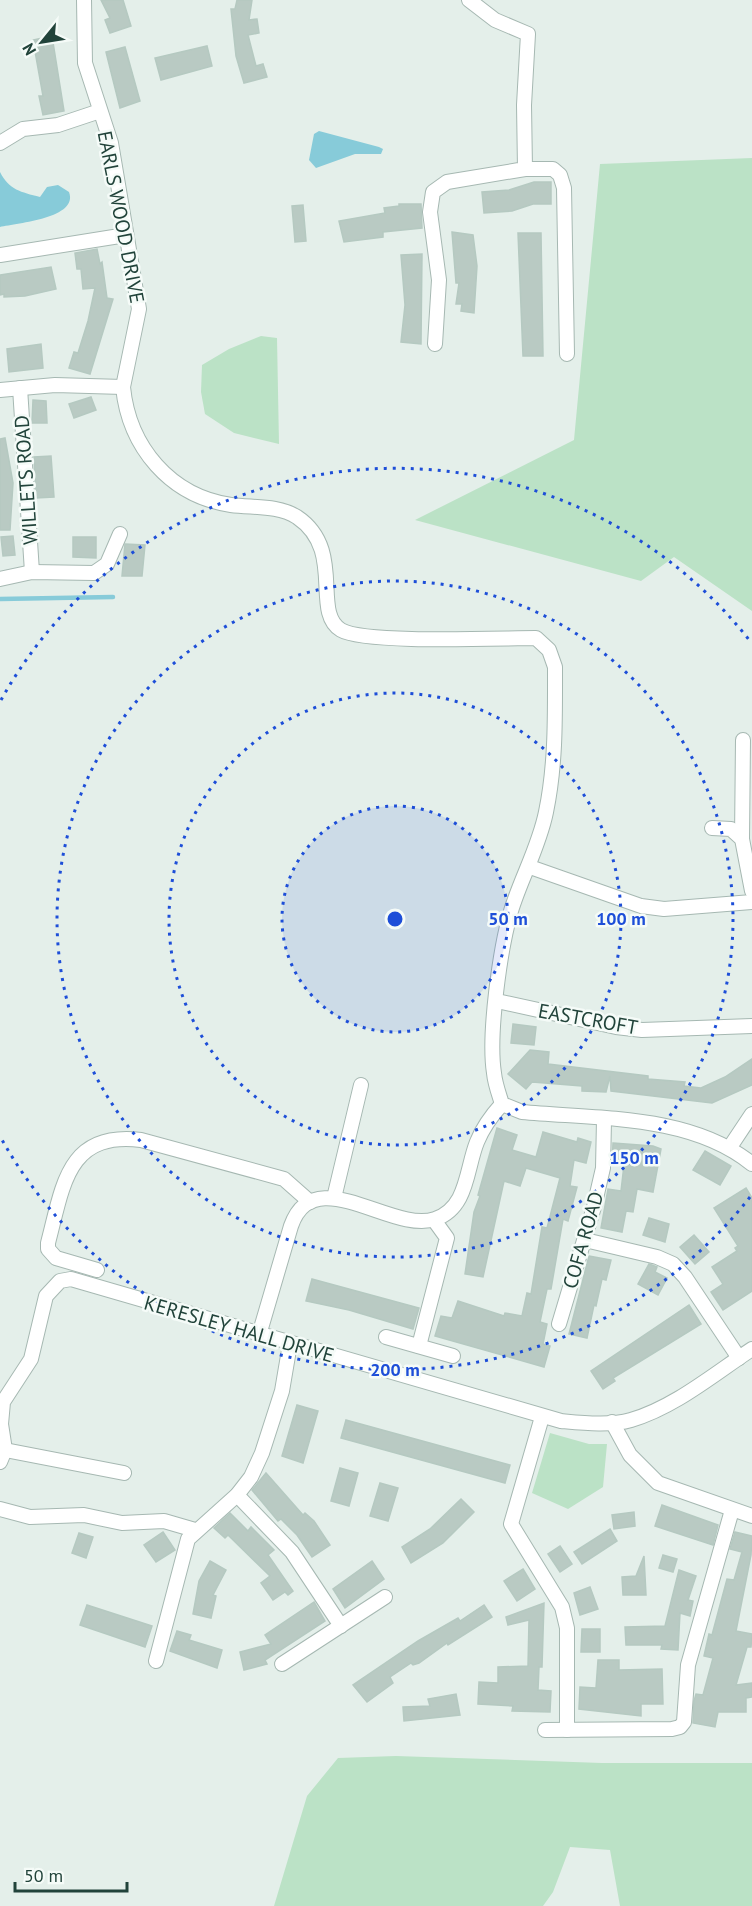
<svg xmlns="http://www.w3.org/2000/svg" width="752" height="1906" viewBox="0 0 752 1906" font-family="'PT Sans',sans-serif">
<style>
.green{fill:#bbe2c6}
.water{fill:#87cbd9}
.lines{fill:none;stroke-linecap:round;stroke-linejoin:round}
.stream{stroke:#87cbd9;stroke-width:4.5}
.building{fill:#b9cac3;stroke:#b5c9c1;stroke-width:1.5}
.minor-casing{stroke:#a6b8b2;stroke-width:16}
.minor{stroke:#fff;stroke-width:14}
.ring{fill:none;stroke:#1d4ed8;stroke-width:3;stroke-dasharray:3 6}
.labels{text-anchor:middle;stroke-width:5;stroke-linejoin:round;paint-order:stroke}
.street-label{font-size:20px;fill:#21433a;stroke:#f5fbf8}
.centre{fill:#1d4ed8;stroke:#f5fbf8;stroke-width:3}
.ring-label{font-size:18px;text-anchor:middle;font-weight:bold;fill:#1d4ed8;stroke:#f5fbf8;stroke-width:5;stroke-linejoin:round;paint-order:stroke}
</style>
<rect width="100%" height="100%" fill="#e4efea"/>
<g class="green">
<path d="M752 158V611L674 557 641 581 415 520 574 440 600 164Z"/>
<path d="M261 336 277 338 279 444 234 433 205 414 201 392 202 365 229 349Z"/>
<path d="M550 1433 589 1444H607L603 1487 568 1509 532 1493Z"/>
<path d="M396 1756 602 1763H752V1906H620L610 1850 570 1847 553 1892 543 1906H274L307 1796 338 1758Z"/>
</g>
<g class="water">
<path d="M319 131 379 147 383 149 381 154H355L316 168 309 160 314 134Z"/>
<path d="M0 172C9 190 21 192 40 197L47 187 58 185 69 192C79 218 18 223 0 227Z"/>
</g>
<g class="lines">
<path class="stream" d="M0 599 113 597"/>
</g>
<g class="building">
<path d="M101 0H123L131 26 110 33 105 20 110 18Z"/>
<path d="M237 0H252L249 20 257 19 259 33 248 35 256 66 263 64 267 77 244 83 236 56 231 9H235Z"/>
<path d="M52 36 64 111 43 115 39 96H43L33 40Z"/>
<path d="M207 46 212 66 161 80 155 58Z"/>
<path d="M125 47 140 101 120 108 106 52Z"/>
<path d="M534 182H551V204H533L512 211 484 213 482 192 509 190Z"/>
<path d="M399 204H421L422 228 383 232V237L344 242 339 221 385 213 384 208 399 206Z"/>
<path d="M303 205 306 241 295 242 292 206Z"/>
<path d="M452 232 473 235 477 266 474 313 461 311 462 304H456L459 283H456Z"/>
<path d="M518 233H541L543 356H523Z"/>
<path d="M97 249 100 264 102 262 107 298 113 299 90 374 69 368 74 352 78 353 88 321 95 288 83 289 81 269H77L75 253Z"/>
<path d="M422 254 421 344 401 342 405 305 401 255Z"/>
<path d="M51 267 56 289 25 296 4 297V294L0 295V275Z"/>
<path d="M41 344 43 368 9 372 7 349Z"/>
<path d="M91 397 96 410 74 418 69 404Z"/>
<path d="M33 400 46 401 47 423H32Z"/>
<path d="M5 438 13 483 10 530H0V439Z"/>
<path d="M51 456 54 497 36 498 34 457Z"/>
<path d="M13 536 15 555 3 556 1 537Z"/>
<path d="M73 537H96V558L73 557Z"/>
<path d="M125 544 145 545 142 576H122Z"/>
<path d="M513 1024 536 1027 534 1045 511 1043Z"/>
<path d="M530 1050 549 1052 548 1064 648 1076V1079L685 1082 684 1086 701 1088 725 1077 752 1059V1085L712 1103 611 1091 610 1076 606 1092 582 1091V1086L532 1082 526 1089 508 1074Z"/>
<path d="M497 1128 517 1135 512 1150 536 1157 543 1132 577 1142 578 1138 591 1142 586 1163 574 1160 570 1186 577 1187 568 1221 563 1219 551 1289H547L540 1322 547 1324 543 1344 550 1346 544 1367 435 1336 441 1316 452 1318 458 1301 504 1316 505 1313 522 1316 527 1293 531 1294 542 1227 547 1228 560 1178 526 1168 520 1186 504 1181 483 1277 465 1274 474 1212 480 1196 478 1195Z"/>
<path d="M613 1143 653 1146 661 1149 653 1192 637 1189 633 1212 626 1211 622 1232 601 1228 608 1189 621 1191 624 1165H612Z"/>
<path d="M705 1151 731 1166 720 1185 693 1170Z"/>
<path d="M746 1188 752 1198V1291L723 1310 711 1292 723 1284 712 1267 737 1251 735 1248 738 1246 714 1208Z"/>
<path d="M649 1218 669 1224 665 1242 643 1235Z"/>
<path d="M694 1235 709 1252 695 1264 680 1247Z"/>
<path d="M589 1256 611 1260 606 1280 602 1279 596 1306 594 1305 587 1338 569 1334Z"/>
<path d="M649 1264 657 1267 655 1272 667 1278 658 1295 638 1284Z"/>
<path d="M312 1279 419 1308 413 1329 349 1310 306 1301Z"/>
<path d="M689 1305 701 1324 613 1378 615 1381 603 1389 591 1371Z"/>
<path d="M297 1405 318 1411 303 1463 282 1456Z"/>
<path d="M346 1420 510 1465 505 1483 341 1438Z"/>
<path d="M340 1468 358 1473 349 1506 331 1501Z"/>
<path d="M266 1473 303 1515 305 1513 314 1521 330 1545 312 1557 297 1535 281 1519 278 1521 252 1490Z"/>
<path d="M380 1483 398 1488 388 1521 370 1516Z"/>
<path d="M461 1499 474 1512 443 1543 411 1563 402 1547 430 1529Z"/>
<path d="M662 1505 718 1525 713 1545 655 1526Z"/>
<path d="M634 1512 635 1526 614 1529 612 1515Z"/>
<path d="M230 1513 248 1531 251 1527 274 1550 268 1555 293 1591 288 1595 285 1592 273 1600 261 1583 270 1576 228 1535 225 1538 214 1528Z"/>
<path d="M610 1529 617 1541 582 1564 574 1552Z"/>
<path d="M163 1532 175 1550 156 1562 144 1545Z"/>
<path d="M735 1532 752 1536 751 1555 736 1631 752 1634 751 1647H747L736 1685 752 1683V1697L746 1698V1712H718L715 1727 693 1723 694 1701 696 1694 703 1695 713 1658 704 1656 709 1634 712 1635 727 1579 734 1580 742 1552 730 1549Z"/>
<path d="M79 1533 93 1537 86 1558 72 1553Z"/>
<path d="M560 1546 572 1564 560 1572 548 1554Z"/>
<path d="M663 1555 677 1559 673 1572 659 1568Z"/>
<path d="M644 1556 646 1595H623L622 1577 636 1576Z"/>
<path d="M210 1561 226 1570 213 1595 216 1596 211 1618 193 1614 199 1581Z"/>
<path d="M372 1561 384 1579 345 1608 333 1589Z"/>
<path d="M523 1569 535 1589 517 1601 504 1581Z"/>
<path d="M679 1570 696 1576 688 1600 693 1601 690 1616 680 1613 678 1650 661 1649 662 1645H626L625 1627 665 1626Z"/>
<path d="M590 1587 598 1609 580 1615 574 1593Z"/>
<path d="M314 1602 325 1621 265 1660 267 1664 244 1670 240 1652 271 1644 265 1635Z"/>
<path d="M544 1603 542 1667H539L538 1690 551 1691 550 1712 512 1711 513 1706 478 1704 479 1682 498 1683V1667L528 1666 529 1620 508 1625 506 1617Z"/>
<path d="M87 1605 152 1626 145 1647 80 1625Z"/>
<path d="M484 1605 492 1617 448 1645 447 1643 419 1663 413 1665 411 1663 390 1677 393 1683 367 1702 353 1685 418 1641 458 1618 460 1621Z"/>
<path d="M582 1629H600V1652H581Z"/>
<path d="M177 1631 191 1635 189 1640 222 1650 217 1668 170 1651Z"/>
<path d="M598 1660H619V1670L662 1669 663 1704H641V1716L579 1709 580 1687 596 1688Z"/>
<path d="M456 1694 460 1715 404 1721 403 1707 430 1706 428 1699Z"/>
</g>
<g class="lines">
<defs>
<g id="minor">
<path d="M84 0 85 63 111 143 139 309 123 387C129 447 170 496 231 505 253 508 278 505 297 517 346 550 311 612 341 630 365 644 500 638 536 638L549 650 555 667C555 715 556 764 546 812 539 847 521 878 511 911 500 949 488 1035 494 1073 495 1084 499 1094 502 1104L522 1112C597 1119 691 1114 752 1164"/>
<path d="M0 143 23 129 58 125 100 111"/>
<path d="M525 169H553L560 175 564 188 567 354"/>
<path d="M0 255 126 235"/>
<path d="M435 344 439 280 430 212 433 192 447 182 525 169 524 105 528 34 495 20 469 0"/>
<path d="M20 388 32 572"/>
<path d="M0 390 55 385 123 387"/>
<path d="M0 579 32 572 94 573 107 564 120 534"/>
<path d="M712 828 731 829 742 839 752 891"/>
<path d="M742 839 743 740"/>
<path d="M530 867 641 906 664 909 752 902"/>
<path d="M497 1001 616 1027 642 1030 752 1026"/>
<path d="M730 1147 752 1114"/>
<path d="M334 1198 361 1085"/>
<path d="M585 1240 657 1257 673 1264 685 1277 739 1358"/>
<path d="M97 1270 56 1258 48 1249V1243C63 1186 67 1131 141 1140L284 1179 310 1202"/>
<path d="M559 1324 594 1207 603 1168 604 1120"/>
<path d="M259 1335 291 1226C314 1160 392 1234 435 1219 468 1208 466 1169 477 1142 483 1127 492 1115 502 1104"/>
<path d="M386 1337 453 1356"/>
<path d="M419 1346 447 1238 434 1220"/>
<path d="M542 1417 511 1524 562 1607 567 1628V1730"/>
<path d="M612 1422 630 1455 658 1483 752 1516"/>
<path d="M5 1450 124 1473"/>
<path d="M0 1462 5 1450 1 1424 3 1402 31 1359 46 1296 60 1281 71 1279 561 1421C583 1423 610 1426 631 1420 675 1407 714 1374 752 1349"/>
<path d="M237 1495 292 1552 341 1626"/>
<path d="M0 1509 30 1517 84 1515 122 1523 164 1521 195 1530"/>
<path d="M156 1661 188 1539 237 1495 251 1477 262 1453 282 1391 290 1344"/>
<path d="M282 1664 385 1597"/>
<path d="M545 1730 672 1729 680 1727 684 1722 688 1665 732 1510"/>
</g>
</defs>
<use href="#minor" class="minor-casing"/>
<use href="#minor" class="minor"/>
</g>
<circle cx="395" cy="919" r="113" fill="#1d4ed8" fill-opacity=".12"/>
<g class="ring">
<circle cx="395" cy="919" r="113"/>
<circle cx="395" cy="919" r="226"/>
<circle cx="395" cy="919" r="338"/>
<path d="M750 1197A451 451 0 0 1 1 1138M1 700A451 451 0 0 1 750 641"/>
</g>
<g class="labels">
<g class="street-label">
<text transform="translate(121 217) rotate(79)" y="7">EARLS WOOD DRIVE</text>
<text transform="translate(26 480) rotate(-94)" y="7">WILLETS ROAD</text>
<text transform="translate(588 1019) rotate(10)" y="7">EASTCROFT</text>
<text transform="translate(583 1240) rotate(-74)" y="7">COFA ROAD</text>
<text transform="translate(239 1329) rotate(16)" y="7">KERESLEY HALL DRIVE</text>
</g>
</g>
<circle cx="395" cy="919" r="9" class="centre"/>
<g class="ring-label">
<text x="508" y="925">50 m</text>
<text x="621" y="925">100 m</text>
<text x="634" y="1164">150 m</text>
<text x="395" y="1376">200 m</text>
</g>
<g transform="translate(42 42) rotate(240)" stroke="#f5fbf8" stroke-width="4.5" paint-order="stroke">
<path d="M0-4.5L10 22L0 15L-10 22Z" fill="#21433a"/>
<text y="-9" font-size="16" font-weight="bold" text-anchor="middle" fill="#21433a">N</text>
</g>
<path d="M15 1882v9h112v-9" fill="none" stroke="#21433a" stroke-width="3"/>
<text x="24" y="1882" font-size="18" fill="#21433a" stroke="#f5fbf8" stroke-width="4.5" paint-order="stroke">50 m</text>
</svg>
